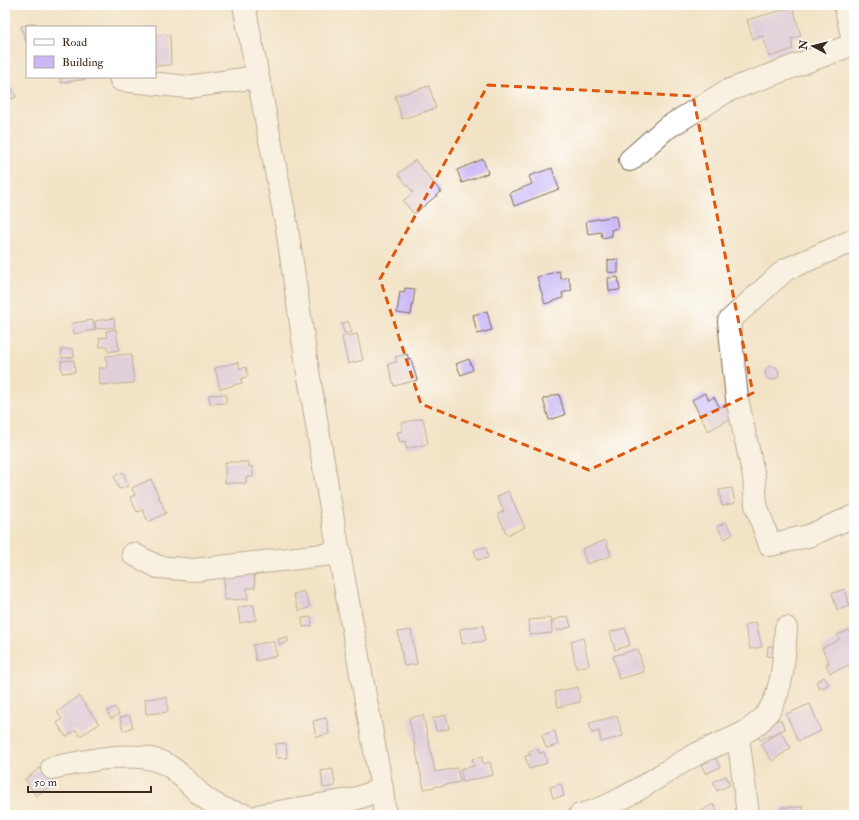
<svg xmlns="http://www.w3.org/2000/svg" width="859" height="820" viewBox="0 0 859 820" font-family="'IM FELL Double Pica',serif">
<style>
.building{fill:#cab8f6}
.lines{fill:none;stroke-linecap:round;stroke-linejoin:round}
.minor-casing{stroke:#7b6b59;stroke-width:24}
.minor{stroke:#fff;stroke-width:22}
.marked{fill:none;stroke:#df570d;stroke-width:3;stroke-dasharray:8 5;stroke-linejoin:round}
</style>
<rect width="100%" height="100%" fill="#fff"/>
<filter id="ink" filterUnits="userSpaceOnUse"><feTurbulence type="fractalNoise" baseFrequency=".025" numOctaves="2"/><feDisplacementMap in="SourceGraphic" scale="8" xChannelSelector="R" yChannelSelector="G"/><feConvolveMatrix kernelMatrix="1 2 1 2 8 2 1 2 1" color-interpolation-filters="sRGB"/></filter>
<filter id="wash" filterUnits="userSpaceOnUse"><feTurbulence type="fractalNoise" baseFrequency=".012" numOctaves="4" result="noise"/><feDisplacementMap in="SourceGraphic" scale="16" xChannelSelector="R" yChannelSelector="G"/><feGaussianBlur stdDeviation="0.9" result="paint"/><feColorMatrix in="noise" values="0 0 0 0 0 0 0 0 0 0 0 0 0 0 0 0 0 1.4 0 .05"/><feComposite in="paint" operator="in"/></filter>
<g filter="url(#wash)">
<rect width="100%" height="100%" fill="#f2e3c6"/>
<g id="blocks">
<g class="building">
<path d="M793 7 801 36 791 39 793 49 769 57 763 36 753 39 747 20Z"/>
<path d="M35 23 36 27H27V40H25L21 26Z"/>
<path d="M170 35 171 65 155 66V36Z"/>
<path d="M60 77H92V78L61 83Z"/>
<path d="M9 82 16 97 6 101 5 84Z"/>
<path d="M429 86 436 108 402 119 395 96Z"/>
<path d="M483 159 488 173 462 183 457 170Z"/>
<path d="M415 160 441 192 414 214 403 201 413 192 398 174Z"/>
<path d="M552 168 559 189 514 206 510 193 532 184 529 176Z"/>
<path d="M616 216 618 228 611 230 612 236 602 238 601 232 588 234 586 221Z"/>
<path d="M618 259V273L608 272V260Z"/>
<path d="M559 271 561 279 568 277 572 290 562 293 563 298 545 304 537 277Z"/>
<path d="M618 277 620 290 609 291 608 278Z"/>
<path d="M405 288 415 289 411 315 397 313 400 292 404 293Z"/>
<path d="M487 311 492 330 477 334 473 315Z"/>
<path d="M114 318 115 327 96 329 95 321Z"/>
<path d="M93 320 95 330 74 334 72 323Z"/>
<path d="M348 321 352 332 345 334 341 324Z"/>
<path d="M116 329 119 350 108 352 107 346 100 347 99 338 107 337 106 331Z"/>
<path d="M357 334 363 360 348 364 342 337Z"/>
<path d="M61 349H73L74 357 62 358Z"/>
<path d="M131 354 134 383 100 385 99 368H107L106 356Z"/>
<path d="M407 354 409 360 411 359 417 380 394 386 388 364 397 362 395 357Z"/>
<path d="M469 359 473 370 461 375 456 364Z"/>
<path d="M74 360 75 372 62 373 61 361Z"/>
<path d="M238 362 240 369 246 367 248 376 241 379 242 383 220 389 215 368Z"/>
<circle cx="772" cy="373" r="7"/>
<path d="M705 393 709 400 714 397 720 408 727 404 734 417 708 431 692 400Z"/>
<path d="M226 394V403L210 404 209 395Z"/>
<path d="M559 394 565 415 549 420 543 399Z"/>
<path d="M423 418 428 444 406 449 405 441 400 442 397 432 403 431 401 423Z"/>
<path d="M225 462H249V467H253V477H246V483H225Z"/>
<path d="M123 472 128 486 119 489 114 476Z"/>
<path d="M151 479 166 513 148 522 143 510 137 512 130 497 135 495 132 488Z"/>
<path d="M732 488 735 503 722 506 719 490Z"/>
<path d="M508 491 525 527 507 535 498 514 504 511 497 497Z"/>
<path d="M726 522 733 534 725 539 717 527Z"/>
<path d="M606 540 611 556 587 564 582 549Z"/>
<path d="M486 547 488 558 477 560 474 550Z"/>
<path d="M254 568 255 588H247L248 599 225 600 224 576Z"/>
<path d="M845 589 850 606 837 610 832 593Z"/>
<path d="M304 591 310 607 299 611 293 594Z"/>
<path d="M254 605 256 620 240 623 238 607Z"/>
<path d="M568 616 571 627 556 631 553 620Z"/>
<path d="M311 617 312 626 303 627 302 618Z"/>
<path d="M551 618 552 633 530 635 529 620Z"/>
<path d="M756 622 762 647 750 649 745 625Z"/>
<path d="M483 625 485 641 462 644 460 629Z"/>
<path d="M625 628 630 645 615 650 610 632Z"/>
<path d="M411 630 417 664 404 666 398 632Z"/>
<path d="M849 630 854 642V663L830 673 826 664 829 663 822 648 839 640 837 635Z"/>
<path d="M287 637 288 642 280 645 278 639Z"/>
<path d="M583 638 589 665 576 668 571 641Z"/>
<path d="M273 641 277 656 256 661 253 645Z"/>
<path d="M768 646 779 647V657L767 656Z"/>
<path d="M638 649 644 672 619 679 613 656Z"/>
<path d="M824 677 829 684 820 689 816 682Z"/>
<path d="M578 687 580 702 558 707 555 692Z"/>
<path d="M79 696 99 724 80 736 76 730 66 737 57 723 62 719 57 712Z"/>
<path d="M167 697 168 712 146 714 145 699Z"/>
<path d="M810 704 821 731 798 741 786 714Z"/>
<path d="M115 707 119 714 111 719 107 711Z"/>
<path d="M129 715 133 727 123 731 120 718Z"/>
<path d="M423 715 435 772 457 768 460 782 424 789 409 718Z"/>
<path d="M446 715 449 729 436 731 433 718Z"/>
<path d="M617 716 623 736 601 742 599 731 592 733 589 723Z"/>
<path d="M326 718 329 734 316 737 313 721Z"/>
<path d="M780 719 785 729 760 740 755 730Z"/>
<path d="M555 731 558 745 546 748 542 735Z"/>
<path d="M780 731 791 748 772 761 761 744Z"/>
<path d="M286 743 287 758H276L275 744Z"/>
<path d="M538 749 539 753 544 752 547 763 529 769 525 756 530 755 529 751Z"/>
<path d="M714 755 720 767 706 774 700 763Z"/>
<path d="M482 757 483 764 490 762 493 775 463 782 460 769 474 766 472 759Z"/>
<path d="M42 767 54 783 36 796 25 779Z"/>
<path d="M333 769 335 786 323 788 321 771Z"/>
<path d="M726 776 730 785 717 791 713 782Z"/>
<path d="M561 784 564 796 553 798 550 787Z"/>
<path d="M713 804 720 815H695Z"/>
<path d="M782 807H803V815H777V811H782Z"/>
</g>
</g>
</g>
<g filter="url(#ink)">
<use href="#blocks" fill-opacity="0" stroke="#7b6b59" stroke-width="1"/>
<g class="lines">
<defs>
<g id="minor">
<path d="M244 5 287 228 306 359 329 497 382 789 385 815"/>
<path d="M845 5 854 44"/>
<path d="M121 80 188 87 257 77"/>
<path d="M630 160 665 129 727 91 854 44"/>
<path d="M854 240 785 270 729 321 737 399 754 477 756 505 770 545 808 536 854 516"/>
<path d="M133 554 158 567 194 570 340 553"/>
<path d="M738 736 748 815"/>
<path d="M52 768C86 761 142 746 172 768 182 775 189 784 197 791 210 804 229 812 246 815"/>
<path d="M261 815 355 799 382 789"/>
<path d="M580 815C622 805 656 776 693 756 717 743 747 737 765 716 784 693 784 656 786 628"/>
</g>
</defs>
<use href="#minor" class="minor-casing"/>
<use href="#minor" class="minor"/>
</g>
</g>
<path d="M0 0H859V820H0ZM488 85 693 96 753 393 589 470 421 404 380 279Z" fill="#f2e3c6" fill-opacity=".55" fill-rule="evenodd"/>
<path class="marked" d="M488 85 693 96 753 393 589 470 421 404 380 279Z"/>
<rect width="859" height="820" fill="none" stroke="#fff" stroke-width="20"/>
<rect x="26" y="26" width="130" height="52" fill="#ffffff" stroke="#b1aaa5"/>
<rect x="34" y="39" width="20" height="6" fill="#ffffff" stroke="#b1aaa5"/>
<text x="62" y="46" font-size="12" fill="#3b2a1e">Road</text>
<rect x="34" y="56" width="20" height="12" fill="#cab8f6" stroke="#b1aaa5"/>
<text x="62" y="66" font-size="12" fill="#3b2a1e">Building</text>
<g transform="translate(813 46) rotate(277)" stroke="#ffffff" stroke-width="3" paint-order="stroke">
<path d="M0-3L7 15L0 10L-7 15Z" fill="#3b2a1e"/>
<text y="-6" font-size="11" font-weight="bold" text-anchor="middle" fill="#3b2a1e">N</text>
</g>
<path d="M28 786v6h123v-6" fill="none" stroke="#3b2a1e" stroke-width="2"/>
<text x="34" y="786" font-size="12" fill="#3b2a1e" stroke="#ffffff" stroke-width="3" paint-order="stroke">50 m</text>
</svg>
